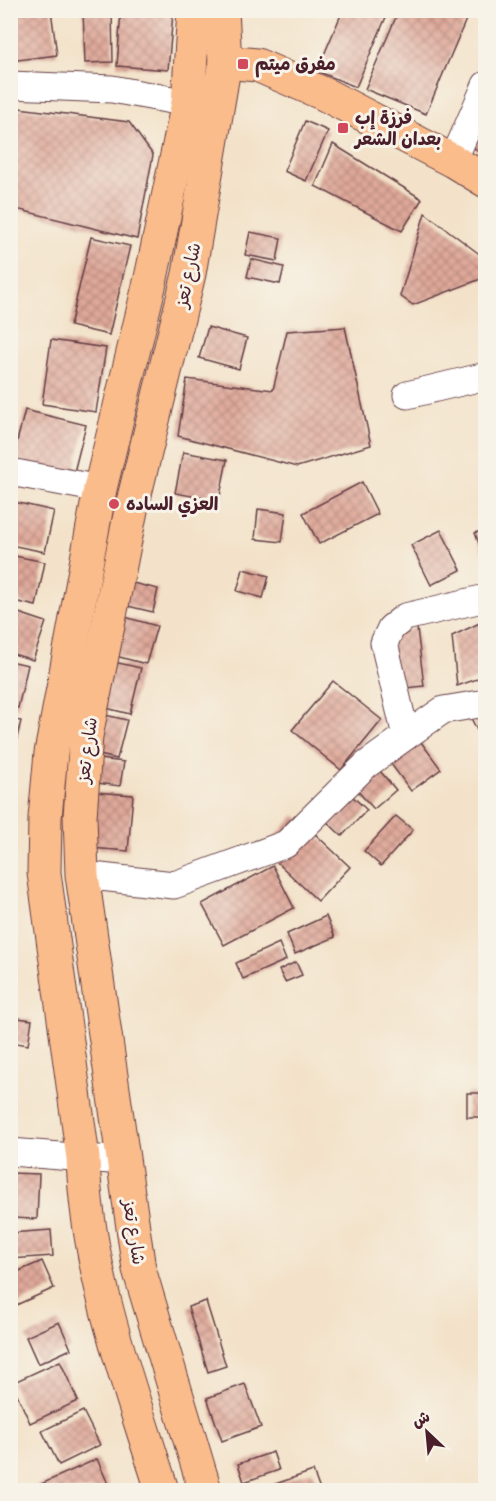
<svg xmlns="http://www.w3.org/2000/svg" width="496" height="1501" viewBox="0 0 496 1501" font-family="Sriracha,'Playpen Sans Arabic',sans-serif">
<style>
.building{fill:url(#building-cross-hatch)}
.lines{fill:none;stroke-linecap:round;stroke-linejoin:round}
.minor-casing{stroke:#633c43;stroke-width:29}
.major-casing{stroke:#633c43;stroke-width:35}
.minor{stroke:#fff;stroke-width:27}
.major{stroke:#fabc8b;stroke-width:33}
.poi-dot{fill:#d1495b;stroke:#f7f3e8;stroke-width:2}
.labels{text-anchor:middle;stroke-width:6;stroke-linejoin:round;paint-order:stroke}
.poi-label{font-size:18px;font-weight:bold;fill:#4a1f2b;stroke:#f7f3e8;text-anchor:start}
.street-label{font-size:18px;fill:#4a1f2b;stroke:#f7f3e8}
</style>
<defs>
<pattern id="building-cross-hatch" width="8" height="8" patternUnits="userSpaceOnUse" patternTransform="scale(1.5)"><rect width="8" height="8" fill="#dfa99a"/><path d="M0 0l8 8M0 8l8-8" fill="none" stroke="#b7897e"/></pattern>
</defs>
<rect width="100%" height="100%" fill="#f7f3e8"/>
<filter id="ink" filterUnits="userSpaceOnUse"><feTurbulence type="fractalNoise" baseFrequency=".0167" numOctaves="2"/><feDisplacementMap in="SourceGraphic" scale="12" xChannelSelector="R" yChannelSelector="G"/><feConvolveMatrix kernelMatrix="1 2 1 2 8 2 1 2 1" color-interpolation-filters="sRGB"/></filter>
<filter id="wash" filterUnits="userSpaceOnUse"><feTurbulence type="fractalNoise" baseFrequency=".008" numOctaves="4" result="noise"/><feDisplacementMap in="SourceGraphic" scale="24" xChannelSelector="R" yChannelSelector="G"/><feGaussianBlur stdDeviation="1.35" result="paint"/><feColorMatrix in="noise" values="0 0 0 0 0 0 0 0 0 0 0 0 0 0 0 0 0 1.4 0 .05"/><feComposite in="paint" operator="in"/></filter>
<g filter="url(#wash)">
<rect width="100%" height="100%" fill="#f3e2c9"/>
<g id="blocks">
<g class="building">
<path d="M10 10H51L57 55 10 61Z"/>
<path d="M121 10 173 14 168 70 117 66Z"/>
<path d="M343 10H389L356 87 317 71Z"/>
<path d="M399 10H470L426 114 365 89Z"/>
<path d="M83 11H112L113 62 85 63Z"/>
<path d="M11 107 129 122 153 155 137 239 16 209Z"/>
<path d="M305 121 328 131 306 181 284 171Z"/>
<path d="M486 122V157L468 143Z"/>
<path d="M333 144 422 199 402 231 315 186Z"/>
<path d="M425 213 486 259V277L413 305 400 296Z"/>
<path d="M250 232 281 238 277 261 245 255Z"/>
<path d="M91 237 130 246 109 335 70 326Z"/>
<path d="M251 259 284 267 280 284 247 277Z"/>
<path d="M208 327 247 338 239 369 199 358Z"/>
<path d="M345 327 371 445 297 467 178 436 187 379 273 390 287 331Z"/>
<path d="M51 340 106 348 96 412 42 404Z"/>
<rect x="10" y="357" width="5" height="33"/>
<path d="M25 410 86 425 73 476 12 461Z"/>
<path d="M183 452 227 460 219 501 175 493Z"/>
<path d="M362 482 378 514 319 544 303 513Z"/>
<path d="M10 501 54 511 45 552 10 545Z"/>
<path d="M258 509 286 513 282 542 255 539Z"/>
<path d="M486 529V559H485L475 533Z"/>
<path d="M441 530 461 570 431 585 411 545Z"/>
<path d="M10 555 45 562 36 606 10 600Z"/>
<path d="M243 569 269 576 263 598 237 591Z"/>
<path d="M124 581 158 589 153 612 119 604Z"/>
<path d="M10 610 46 622 33 660 10 653Z"/>
<path d="M114 614 157 626 146 664 104 653Z"/>
<path d="M486 620V676L457 686 452 636Z"/>
<path d="M417 628 424 686 386 690 380 633Z"/>
<path d="M96 658 141 668 130 714 86 703Z"/>
<path d="M10 661 28 665 18 708 10 707Z"/>
<path d="M333 681 382 720 341 770 292 730Z"/>
<path d="M88 711 127 720 117 759 78 750Z"/>
<path d="M486 711V748L471 718Z"/>
<path d="M10 719 21 721 14 749 10 748Z"/>
<path d="M418 738 441 769 411 791 388 760Z"/>
<path d="M76 756 124 762 120 786 73 780Z"/>
<path d="M375 765 396 790 374 809 352 785Z"/>
<path d="M82 791 133 795 128 851 77 847Z"/>
<path d="M351 795 367 810 342 836 326 821Z"/>
<path d="M295 815 350 867 318 901 263 849Z"/>
<path d="M396 816 413 830 381 866 364 851Z"/>
<path d="M273 866 294 908 224 945 202 904Z"/>
<path d="M326 916 335 937 295 954 287 934Z"/>
<path d="M279 943 286 960 243 979 236 963Z"/>
<path d="M296 962 302 975 285 982 279 970Z"/>
<path d="M10 1017 32 1020 28 1045 10 1042Z"/>
<rect x="467" y="1093" width="19" height="24"/>
<path d="M10 1173 39 1174 37 1219 10 1218Z"/>
<path d="M51 1230 53 1256 10 1259V1233Z"/>
<path d="M42 1261 54 1288 14 1306 10 1299V1275Z"/>
<path d="M206 1301 226 1366 208 1372 188 1307Z"/>
<path d="M59 1322 71 1349 38 1364 26 1337Z"/>
<path d="M60 1361 78 1401 30 1423 12 1383Z"/>
<path d="M245 1384 261 1427 222 1441 207 1398Z"/>
<path d="M83 1411 100 1445 59 1465 42 1431Z"/>
<path d="M273 1452 279 1470 244 1482 238 1464Z"/>
<path d="M97 1459 109 1486 99 1490H33L32 1488Z"/>
<path d="M313 1471 320 1490H258Z"/>
</g>
</g>
</g>
<g filter="url(#ink)">
<use href="#blocks" fill-opacity="0" stroke="#633c43" stroke-width="1.5"/>
<g class="lines">
<defs>
<g id="minor">
<path d="M10 85 112 89 188 103"/>
<path d="M453 161 486 85"/>
<path d="M407 395 486 376"/>
<path d="M10 472 100 489"/>
<path d="M406 736 384 643 391 628 405 617 486 598"/>
<path d="M82 875 174 885 286 844 366 765 406 736 443 710 486 703"/>
<path d="M10 1152 123 1161"/>
</g>
<g id="major">
<path d="M225 62 257 65 324 94 453 161 486 181"/>
<path d="M162 1490C128 1381 87 1274 83 1158L44 873 45 818 51 753 100 489 151 278 188 103 194 10"/>
<path d="M205 1490 139 1269 82 875 80 816 86 736 131 510 189 274 225 62 222 10"/>
</g>
</defs>
<use href="#minor" class="minor-casing"/>
<use href="#major" class="major-casing"/>
<use href="#minor" class="minor"/>
<use href="#major" class="major"/>
</g>
</g>
<g class="poi-dot">
<rect x="237" y="58" width="12" height="12" rx="3"/>
<rect x="337" y="122" width="12" height="12" rx="3"/>
<circle cx="114" cy="504" r="6"/>
</g>
<g class="labels">
<g class="poi-label">
<text x="255" y="70">مفرق ميتم</text>
<text x="355" y="124">فرزة إب<tspan x="355" dy="21">بعدان الشعر</tspan></text>
<text x="126" y="510">العزي الساده</text>
</g>
<g class="street-label">
<text transform="translate(188 275) rotate(-78)" y="6">شارع تعز</text>
<text transform="translate(87 750) rotate(-83)" y="6">شارع تعز</text>
<text transform="translate(134 1232) rotate(81)" y="6">شارع تعز</text>
</g>
</g>
<rect width="496" height="1501" fill="none" stroke="#f7f3e8" stroke-width="36"/>
<g transform="translate(427 1432) rotate(334)" stroke="#f7f3e8" stroke-width="4.5" paint-order="stroke">
<path d="M0-4.5L10 22L0 15L-10 22Z" fill="#4a1f2b"/>
<text y="-9" font-size="16" font-weight="bold" text-anchor="middle" fill="#4a1f2b">ش</text>
</g>
</svg>
